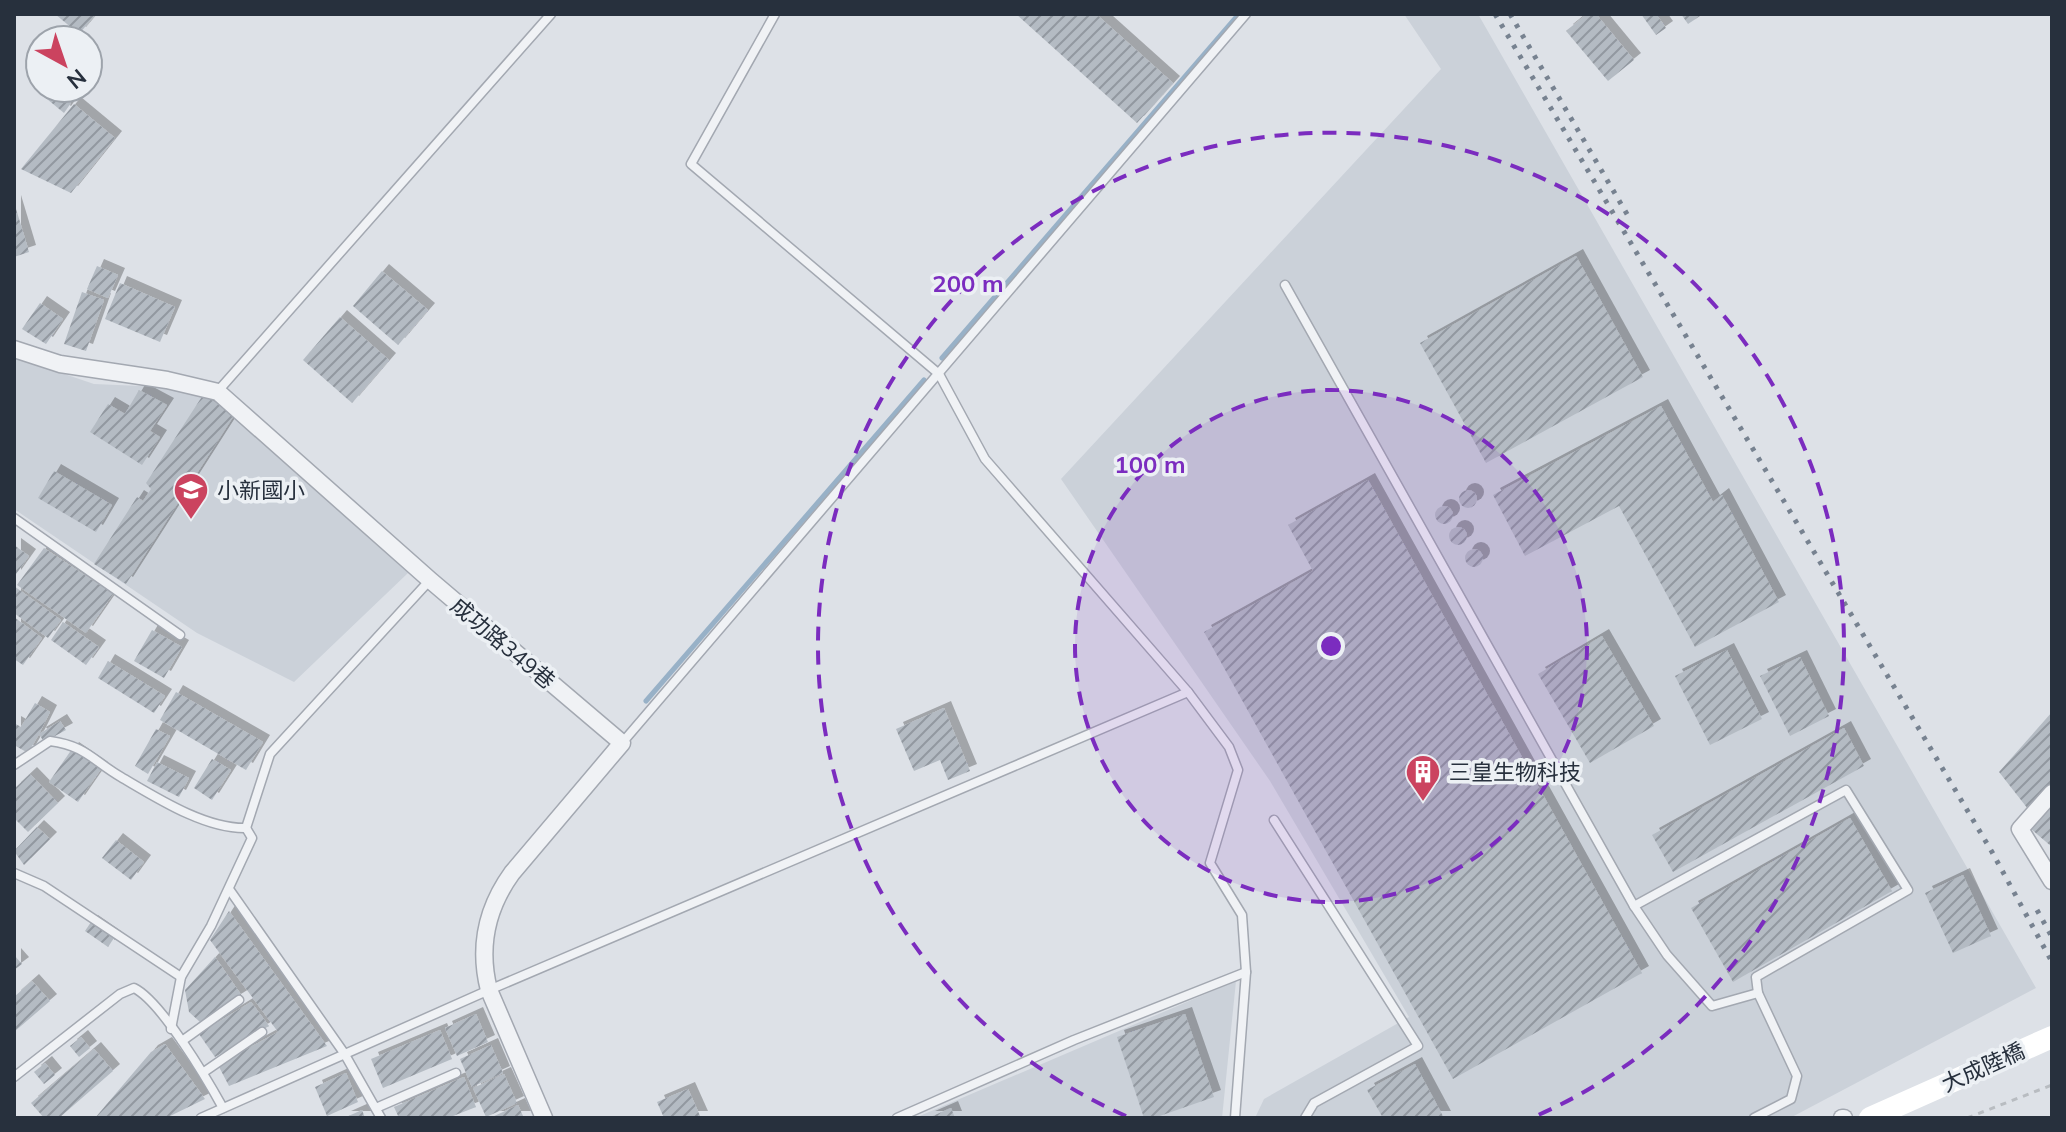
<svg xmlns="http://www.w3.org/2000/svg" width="2066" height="1132" viewBox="0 0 2066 1132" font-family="Mulish,'Noto Sans TC',sans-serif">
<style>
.built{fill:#cbd1d9}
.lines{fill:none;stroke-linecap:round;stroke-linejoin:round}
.stream{stroke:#98b1c7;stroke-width:5}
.building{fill:url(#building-hatch);filter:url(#shadow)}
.service-casing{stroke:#a3a8b1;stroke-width:11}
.minor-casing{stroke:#a3a8b1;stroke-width:19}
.path{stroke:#b8bcc1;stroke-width:3;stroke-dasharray:6 6;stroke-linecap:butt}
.service{stroke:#f0f2f5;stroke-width:8}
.minor{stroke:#f0f2f5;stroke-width:16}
.secondary{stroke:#fff;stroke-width:22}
.rail{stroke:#778290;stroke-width:5;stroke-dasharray:4 8;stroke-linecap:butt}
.ring{fill:none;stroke:#7b2cbf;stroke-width:4;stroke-dasharray:14 10}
.labels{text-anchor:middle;stroke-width:7;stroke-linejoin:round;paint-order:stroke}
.poi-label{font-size:22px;fill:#27303d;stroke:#ecf0f4;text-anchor:start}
.street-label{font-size:22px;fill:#27303d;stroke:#ecf0f4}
.centre{fill:#7b2cbf;stroke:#ecf0f4;stroke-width:4}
.ring-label{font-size:24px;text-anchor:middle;font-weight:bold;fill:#7b2cbf;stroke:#ecf0f4;stroke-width:7;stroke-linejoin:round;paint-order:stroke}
</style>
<defs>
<pattern id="building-hatch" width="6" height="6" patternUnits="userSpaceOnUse" patternTransform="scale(2)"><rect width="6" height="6" fill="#b4bbc3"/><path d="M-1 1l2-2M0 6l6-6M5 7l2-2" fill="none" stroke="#9298a0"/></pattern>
<filter id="shadow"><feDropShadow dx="7" dy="-7" stdDeviation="0" flood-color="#0004"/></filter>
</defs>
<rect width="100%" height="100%" fill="#dde1e7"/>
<g class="built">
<path d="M1404 14H1478L2036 988 1790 1118H1255L1264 1099 1409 1017 1270 781 1061 479 1441 69Z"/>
<path d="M14 357 94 384 187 388 215 396 408 573 294 682 197 633 14 509Z"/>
<path d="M1236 981 1222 1118H915Z"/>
</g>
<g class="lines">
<g class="stream">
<path d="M942 358 1239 14"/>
<path d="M646 701 924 380"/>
</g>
</g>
<g class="building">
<path d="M55 14H96L79 34Z"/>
<path d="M1016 14H1096L1173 83 1137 123Z"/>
<path d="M1587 14H1596L1634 60 1608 81 1566 31Z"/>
<path d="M1641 14H1656L1666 28 1656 35Z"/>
<path d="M1681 14H1703L1688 24Z"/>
<path d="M40 85 52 88 71 103 64 113 36 90Z"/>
<path d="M74 104 115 138 71 193 21 169Z"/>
<path d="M14 202 29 252 14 257Z"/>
<path d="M1576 256 1643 377 1486 463 1420 343Z"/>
<path d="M97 266 118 275 108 298 87 289Z"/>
<path d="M382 271 428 310 398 345 353 306Z"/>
<path d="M120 283 175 307 160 342 105 319Z"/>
<path d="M82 292 104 300 86 351 64 344Z"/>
<path d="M40 303 63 319 46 344 22 329Z"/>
<path d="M340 317 389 360 352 403 303 360Z"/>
<path d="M139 390 167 405 150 431 160 437 142 465 90 432 108 404 125 414Z"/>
<path d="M203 395 235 414 126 584 94 564 137 497 143 501 151 489 146 483Z"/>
<path d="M1661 406 1713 502 1722 495 1779 602 1695 647 1619 506 1525 556 1493 495Z"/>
<path d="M54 471 112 505 96 532 38 498Z"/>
<path d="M1368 480 1642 973 1453 1079 1204 632 1313 571 1288 525Z"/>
<circle cx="1468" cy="499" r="9"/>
<circle cx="1444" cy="515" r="9"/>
<circle cx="1458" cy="536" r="9"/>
<path d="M14 545 29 556 14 577Z"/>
<path d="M44 548 113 594 86 633 17 585Z"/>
<circle cx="1474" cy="558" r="9"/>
<path d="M14 586 61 620 48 638 14 613Z"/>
<path d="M14 617 42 638 23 665 14 659Z"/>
<path d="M63 622 99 647 86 665 51 640Z"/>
<path d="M152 630 182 647 164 678 134 661Z"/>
<path d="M1602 636 1654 726 1590 763 1538 674Z"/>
<path d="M1727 650 1762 719 1710 745 1675 676Z"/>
<path d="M1800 657 1829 716 1790 736 1760 676Z"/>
<path d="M108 661 165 696 154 713 98 678Z"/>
<path d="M176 692 263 742 246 770 160 720Z"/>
<path d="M35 703 50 712 39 734 60 721 66 730 44 742 39 734 28 753 14 745V723L21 727Z"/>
<path d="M944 708 970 771 948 780 940 760 914 771 896 729Z"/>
<path d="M2052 712V782L2028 809 1999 772Z"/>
<path d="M1844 728 1864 766 1673 872 1652 835Z"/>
<path d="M156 729 170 736 148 774 135 766Z"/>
<path d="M72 749 101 769 78 802 49 782Z"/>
<path d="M212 759 231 770 212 800 194 788Z"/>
<path d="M157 762 189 778 179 797 147 781Z"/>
<path d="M30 774 58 803 28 832 14 818V789Z"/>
<path d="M2052 806V847L2031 829Z"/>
<path d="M1850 818 1892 891 1733 982 1691 908Z"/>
<path d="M37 827 50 839 24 865 14 851Z"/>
<path d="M116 840 144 862 131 880 102 858Z"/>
<path d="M1963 875 1991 936 1953 953 1925 893Z"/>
<path d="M229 911 327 1046 229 1086 218 1065 278 1032 210 940Z"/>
<path d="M91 922 114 938 108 947 85 931Z"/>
<path d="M14 955 22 964 14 970Z"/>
<path d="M215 957 242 996 200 1022 189 1012 185 990Z"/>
<path d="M32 981 50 1001 14 1032V997Z"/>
<path d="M251 1002 269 1026 215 1057 199 1034Z"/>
<path d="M476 1014 488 1042 457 1056 445 1028Z"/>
<path d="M1185 1014 1214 1097 1154 1118H1144L1117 1037Z"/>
<path d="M440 1030 452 1059 383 1088 371 1059Z"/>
<path d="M81 1037 90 1048 79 1057 70 1046Z"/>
<path d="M165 1044 205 1099 166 1118H95L151 1052Z"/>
<path d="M491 1045 503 1073 472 1087 460 1059Z"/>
<path d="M94 1049 113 1071 59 1118H44L31 1103Z"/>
<path d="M45 1063 55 1075 44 1084 34 1072Z"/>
<path d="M1415 1064 1444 1118H1383L1367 1090Z"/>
<path d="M346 1073 358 1102 327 1116 315 1087Z"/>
<path d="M504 1074 517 1103 486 1117 473 1088Z"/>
<path d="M464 1077 476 1107 448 1118H399L394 1107Z"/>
<path d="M688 1089 701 1118H664L657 1102Z"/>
<path d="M518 1105 524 1118H490Z"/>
<path d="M951 1108 955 1118H928Z"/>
<path d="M362 1110 365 1118H344Z"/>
</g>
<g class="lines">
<defs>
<g id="service">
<path d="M775 14 691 164 939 374 985 459 1188 692 1229 747 1238 770 1210 863 1242 915 1246 972 1235 1118"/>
<path d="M1285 285 1634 906 1667 955 1712 1006 1758 993"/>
<path d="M218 391 551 14"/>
<path d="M14 518 180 635"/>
<path d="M622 743 1246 14"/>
<path d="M14 765 50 741C86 746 92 760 121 777 157 798 205 829 246 828L270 754 430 580"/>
<path d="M1274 820 1418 1046 1314 1103 1305 1118"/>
<path d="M14 873 44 886 181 977"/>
<path d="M229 889 344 1053 381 1118"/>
<path d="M1634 906 1846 790 1908 890 1756 977 1758 993 1797 1076 1791 1099 1754 1118"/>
<path d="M171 1029 181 977 211 926 252 838 246 828"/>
<path d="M182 1041 239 1000"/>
<path d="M204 1072 262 1032"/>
<path d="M14 1077 120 994 134 988C161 1001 207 1079 223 1108"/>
<path d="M376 1108 456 1073"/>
<path d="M201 1118 489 990 1188 692"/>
<path d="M897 1118 1074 1040 1246 972"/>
</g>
<g id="minor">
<path d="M14 349 60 364 167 380 218 392 430 580 622 743 512 873C486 909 478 947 489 990L544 1118"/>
<path d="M2052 793 2020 829 2052 881"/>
<path d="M1842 1118H1844"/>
</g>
</defs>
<use href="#service" class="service-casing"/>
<use href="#minor" class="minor-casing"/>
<path class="path" d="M1967 1118 2052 1085"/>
<use href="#service" class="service"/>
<use href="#minor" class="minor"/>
<path class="secondary" d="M1870 1118 2052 1037"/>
<g class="rail">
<path d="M1495 14 1992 852 2052 962"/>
<path d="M1510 14 1631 221"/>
<path d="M2037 910 2052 937"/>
</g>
</g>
<circle cx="1331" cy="646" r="256" fill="#7b2cbf" fill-opacity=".12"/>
<g class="ring">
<circle cx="1331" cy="646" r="256"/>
<path d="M1126 1116A513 513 0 1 1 1536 1116"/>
</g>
<defs>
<symbol id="school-pin" viewBox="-11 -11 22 30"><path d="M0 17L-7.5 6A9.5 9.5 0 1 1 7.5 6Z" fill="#cb435f" stroke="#ecf0f4"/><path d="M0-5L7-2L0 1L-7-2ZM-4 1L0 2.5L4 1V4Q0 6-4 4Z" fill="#fff"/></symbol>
<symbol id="building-pin" viewBox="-11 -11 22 30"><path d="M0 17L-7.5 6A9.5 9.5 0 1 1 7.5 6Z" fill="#cb435f" stroke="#ecf0f4"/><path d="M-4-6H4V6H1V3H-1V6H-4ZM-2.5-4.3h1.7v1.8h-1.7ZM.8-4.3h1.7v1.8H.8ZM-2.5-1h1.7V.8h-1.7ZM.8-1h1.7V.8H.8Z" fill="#fff"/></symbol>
</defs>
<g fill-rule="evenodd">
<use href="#school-pin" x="171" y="470" width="40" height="54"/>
<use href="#building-pin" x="1403" y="752" width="40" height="54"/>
</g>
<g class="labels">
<g class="poi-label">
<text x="217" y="498">小新國小</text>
<text x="1449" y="780">三皇生物科技</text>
</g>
<g class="street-label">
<text transform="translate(503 643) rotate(40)" y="8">成功路349巷</text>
<text transform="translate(1983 1067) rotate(-24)" y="8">大成陸橋</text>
</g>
</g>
<circle cx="1331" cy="646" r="12" class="centre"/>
<g class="ring-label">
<text x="968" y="292">200 m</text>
<text x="1150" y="473">100 m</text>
</g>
<rect width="2066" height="1132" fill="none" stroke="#27303d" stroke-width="32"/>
<g transform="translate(64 64) rotate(140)"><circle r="38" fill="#ecf0f4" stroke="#9da3ab" stroke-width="2"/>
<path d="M0-6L14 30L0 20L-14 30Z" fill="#cb435f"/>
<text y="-12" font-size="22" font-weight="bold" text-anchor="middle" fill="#27303d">N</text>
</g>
</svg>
